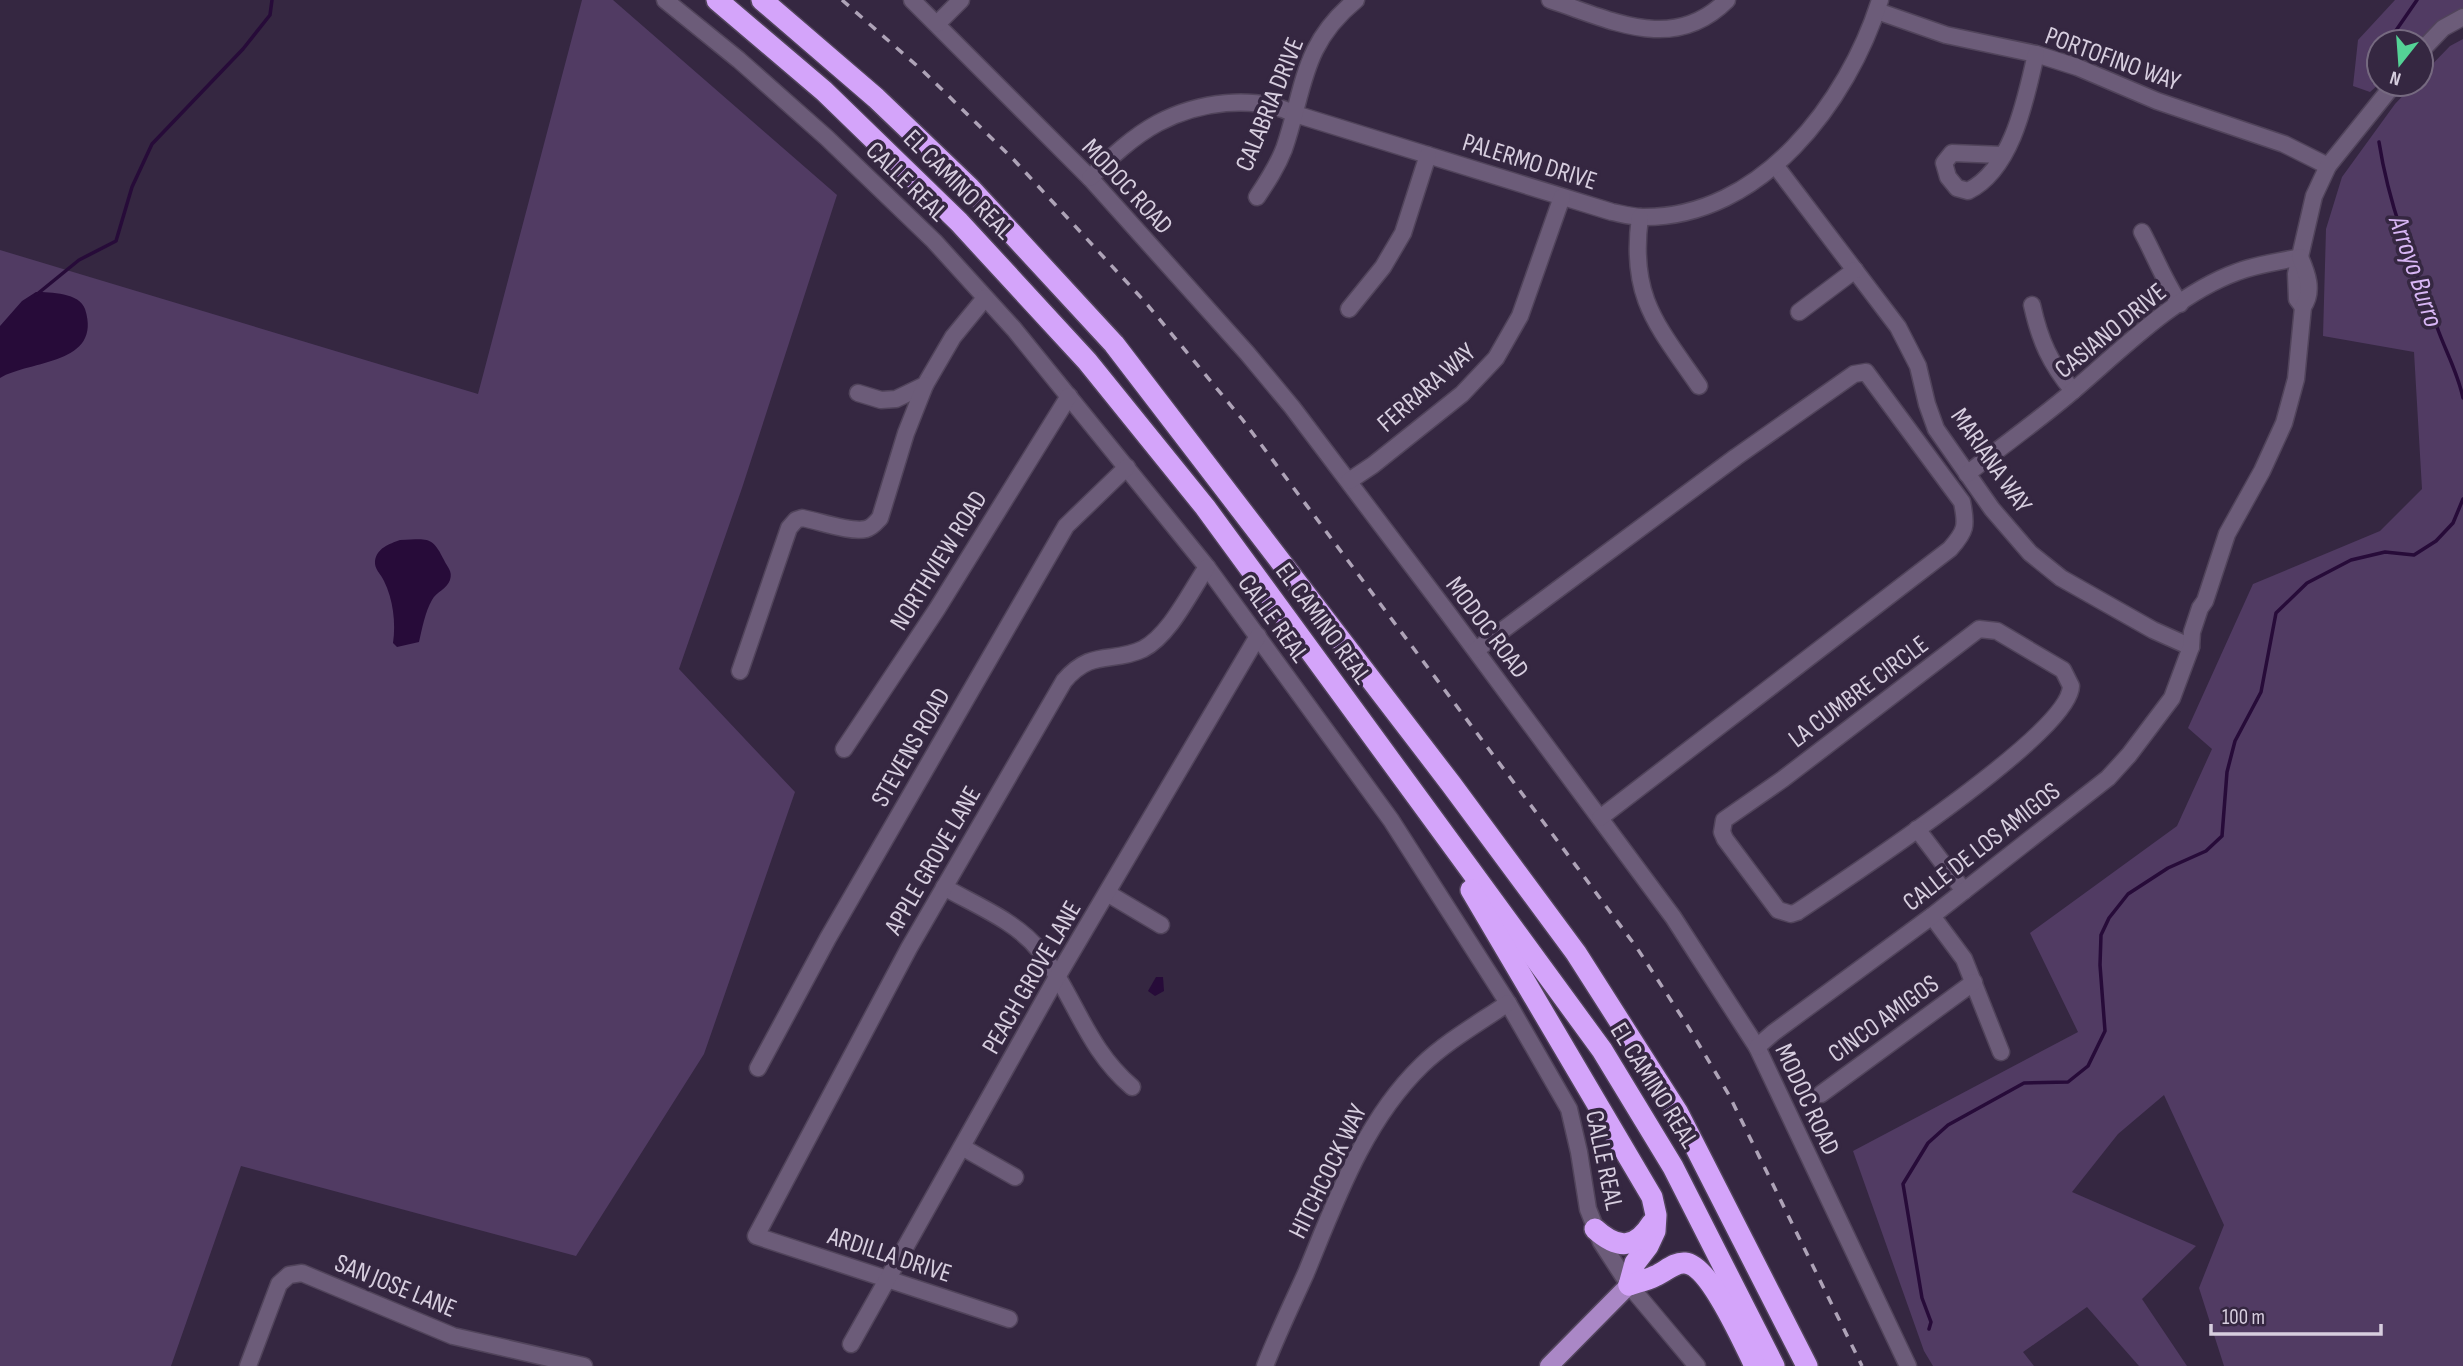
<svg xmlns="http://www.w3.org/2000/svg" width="2463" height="1366" viewBox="0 0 2463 1366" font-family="'Sofia Sans Condensed',sans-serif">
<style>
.green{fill:#513b63}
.water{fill:#270b39}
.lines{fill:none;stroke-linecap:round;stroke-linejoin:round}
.stream{stroke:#270b39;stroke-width:3.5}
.minor-casing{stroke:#51445b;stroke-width:19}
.major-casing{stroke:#51445b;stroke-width:21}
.highway-casing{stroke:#51445b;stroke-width:24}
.minor{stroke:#6c5c79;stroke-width:16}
.major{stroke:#aa87c6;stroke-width:18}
.highway{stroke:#d4a4fa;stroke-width:21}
.rail{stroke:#aea3b7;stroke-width:3.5;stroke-dasharray:9 9;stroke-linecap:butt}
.labels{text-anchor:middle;stroke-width:7;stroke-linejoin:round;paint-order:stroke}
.street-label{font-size:26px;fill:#d7cedf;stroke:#352741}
.water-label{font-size:28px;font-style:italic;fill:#d8b6f5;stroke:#352741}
</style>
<rect width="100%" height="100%" fill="#352741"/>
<g class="green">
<path d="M582 0H613L837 195 742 488 679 669 795 792 704 1054 576 1256 241 1166 171 1366H0V250L478 394Z"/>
<path d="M2395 0H2463V17L2421 42H2379V84L2370 92 2353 86 2358 40Z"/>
<path d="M2463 39V1366H2224L2199 1288 2224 1225 2164 1095 2118 1134 2072 1192 2196 1246 2142 1299 2187 1366H2139L2087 1307 2023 1352 2034 1366H1933L1924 1351 1853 1151 2078 1032 2030 933 2177 826 2212 749 2188 728 2253 584 2380 531 2422 489 2414 352 2323 336 2326 229 2342 177 2395 104 2414 84H2421V76L2450 46Z"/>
</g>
<g class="water">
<path d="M36 292C50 292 80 293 85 309 103 365 30 360 0 378V326L22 301Z"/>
<path d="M400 540C427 539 432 535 444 560 447 567 453 571 450 580 447 589 436 592 432 600 425 612 422 629 419 642L397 647 393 643C396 623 393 599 384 581 381 574 374 569 375 561 377 548 389 544 400 540Z"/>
<path d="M1156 977H1163L1164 991 1155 996 1148 991Z"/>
</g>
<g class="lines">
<g class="stream">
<path d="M2388 42 2417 0"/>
<path d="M2374 82 2379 67"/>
<path d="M2379 142C2389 207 2413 266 2437 327 2445 350 2458 373 2463 398"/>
<path d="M36 295 79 260 116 241 132 187 152 144 243 49 270 15 272 0"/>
<path d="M1929 1329 1931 1322 1922 1298 1903 1184 1928 1143 1948 1125 2024 1083 2068 1082 2088 1066 2105 1031 2100 965 2101 935 2109 918 2128 894 2168 868 2206 851 2222 836 2227 772 2235 741 2261 692 2276 613 2307 583 2351 560 2385 552 2414 555 2436 541 2453 523 2463 499"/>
</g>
<defs>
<g id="minor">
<path d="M665 0 739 60 827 138 934 241 1014 329 1207 567 1391 820 1508 1003 1569 1109 1579 1152 1588 1209 1601 1242 1629 1285 1697 1366"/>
<path d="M912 0 1090 178 1247 353 1292 407 1447 612 1673 917 1757 1047 1908 1366"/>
<path d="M1550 0C1612 20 1673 54 1727 0"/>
<path d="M1877 11 1946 35 2036 54 2077 67 2157 101 2284 144 2328 166"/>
<path d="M937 24 961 0"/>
<path d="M2421 51 2443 28 2463 17"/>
<path d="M2003 155 1952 153 1944 163 1948 177 1957 188 1968 191C2013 169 2026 97 2036 54"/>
<path d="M1775 165 1898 327 1918 366 1927 404 1936 429 1992 509 2030 553 2061 578 2153 630 2191 647"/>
<path d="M1090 178C1110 158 1132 137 1158 123 1198 102 1253 94 1295 114L1612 212C1622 214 1633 217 1643 217 1761 218 1848 102 1880 0"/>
<path d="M1257 197C1267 182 1277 167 1284 149 1305 88 1301 45 1356 0"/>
<path d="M1640 217C1629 297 1657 325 1699 386"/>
<path d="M2142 232C2155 256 2164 281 2180 304"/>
<path d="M2032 305C2040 341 2050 363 2073 391"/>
<path d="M2303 307 2297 299 2296 274 2314 196 2328 166 2394 84"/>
<path d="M1349 309 1383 267 1403 233 1428 155"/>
<path d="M1799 312 1855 270"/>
<path d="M858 393 881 400 896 399 925 385 953 337 985 298"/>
<path d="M1967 474C2002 446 2039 420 2073 391 2121 350 2176 294 2237 272 2257 264 2279 262 2300 257"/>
<path d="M1349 481 1373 465 1462 394 1496 358 1520 316 1562 197"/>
<path d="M1979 629 1997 631 2063 670 2071 686C2070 733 1843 881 1797 912L1791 914 1778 910 1725 839 1722 832 1724 820 1783 779Z"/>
<path d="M1476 650 1736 457 1854 374 1866 372 1962 502C1967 526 1966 531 1950 549L1600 818"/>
<path d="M740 671 789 528 796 520 802 518C819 521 851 533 866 529 873 527 876 522 880 518L906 433 925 385"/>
<path d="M844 749 937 609 1069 396"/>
<path d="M1917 829 1964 891"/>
<path d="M944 887C975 905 1016 921 1039 950 1075 995 1085 1047 1132 1087"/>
<path d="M1107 893 1161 925"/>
<path d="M1932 916 1964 959 2001 1052"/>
<path d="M1757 1047 1773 1033 1932 916 2108 778 2129 755 2172 698 2191 647 2192 632 2200 608 2205 601 2227 534 2262 471 2284 423 2296 379 2303 307C2314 291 2307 273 2300 257"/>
<path d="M758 1068 828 938 1066 526 1127 467"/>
<path d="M1821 1094 1974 982"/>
<path d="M962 1147 1015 1177"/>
<path d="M1009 1319 756 1236 909 948 1064 681C1092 648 1112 664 1143 649 1170 635 1190 592 1207 567"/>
<path d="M851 1344 1057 977 1258 636"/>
<path d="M248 1366 279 1284 289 1275 302 1273 453 1336 584 1366"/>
<path d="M1265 1366C1277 1335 1292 1304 1306 1273 1336 1200 1364 1121 1422 1065 1447 1041 1479 1023 1508 1003"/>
</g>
<path id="major" d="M1549 1366 1629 1285"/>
<g id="highway">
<path d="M717 0 824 91 959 222 1087 361 1205 507 1602 1050 1673 1167 1774 1366"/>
<path d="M762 0 876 98 970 188 1114 344 1451 784 1576 953 1678 1113 1807 1366"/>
<path d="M1471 890 1652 1197 1656 1215 1655 1231 1648 1246 1635 1263 1629 1285"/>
<path d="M1595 1229C1617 1249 1635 1250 1652 1223"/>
<path d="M1629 1285C1638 1282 1647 1280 1655 1276 1665 1272 1674 1262 1685 1263 1710 1265 1744 1344 1755 1366"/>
</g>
</defs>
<use href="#minor" class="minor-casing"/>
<use href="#major" class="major-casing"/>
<use href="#highway" class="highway-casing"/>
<use href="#minor" class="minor"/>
<use href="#major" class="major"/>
<use href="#highway" class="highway"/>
<path class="rail" d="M842 0 923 71 1014 160 1146 303 1242 419 1562 847 1637 948 1689 1028 1729 1095 1862 1366"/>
</g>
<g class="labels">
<g class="street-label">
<text transform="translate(2113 58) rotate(20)" y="9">PORTOFINO WAY</text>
<text transform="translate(1269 104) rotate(-68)" y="9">CALABRIA DRIVE</text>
<text transform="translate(1530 161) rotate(17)" y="9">PALERMO DRIVE</text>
<text transform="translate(907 181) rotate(44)" y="9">CALLE REAL</text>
<text transform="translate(959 184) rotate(45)" y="9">EL CAMINO REAL</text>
<text transform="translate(1128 186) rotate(47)" y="9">MODOC ROAD</text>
<text transform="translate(2110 330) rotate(-39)" y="9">CASIANO DRIVE</text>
<text transform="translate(1426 387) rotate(-41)" y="9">FERRARA WAY</text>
<text transform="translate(1992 460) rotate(55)" y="9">MARIANA WAY</text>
<text transform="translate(938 560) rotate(-58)" y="9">NORTHVIEW ROAD</text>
<text transform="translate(1274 618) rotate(54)" y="9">CALLE REAL</text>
<text transform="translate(1324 623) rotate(54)" y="9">EL CAMINO REAL</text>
<text transform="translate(1488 627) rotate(53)" y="9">MODOC ROAD</text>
<text transform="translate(1858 691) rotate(-37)" y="9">LA CUMBRE CIRCLE</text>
<text transform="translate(910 747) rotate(-60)" y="9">STEVENS ROAD</text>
<text transform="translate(1981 846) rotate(-38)" y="9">CALLE DE LOS AMIGOS</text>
<text transform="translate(932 860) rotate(-60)" y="9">APPLE GROVE LANE</text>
<text transform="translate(1031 977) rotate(-60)" y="9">PEACH GROVE LANE</text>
<text transform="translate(1883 1018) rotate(-36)" y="9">CINCO AMIGOS</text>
<text transform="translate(1655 1085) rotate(58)" y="9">EL CAMINO REAL</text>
<text transform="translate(1808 1099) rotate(65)" y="9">MODOC ROAD</text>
<text transform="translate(1605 1160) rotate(78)" y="9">CALLE REAL</text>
<text transform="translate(1327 1171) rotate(-64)" y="9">HITCHCOCK WAY</text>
<text transform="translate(890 1254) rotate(18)" y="9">ARDILLA DRIVE</text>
<text transform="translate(396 1285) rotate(22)" y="9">SAN JOSE LANE</text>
</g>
<g class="water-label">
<text transform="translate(2417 271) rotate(71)" y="10">Arroyo Burro</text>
</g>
</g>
<g transform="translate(2400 63) rotate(197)"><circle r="33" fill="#352741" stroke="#766a80" stroke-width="2"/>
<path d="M0-5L12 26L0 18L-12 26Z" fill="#54d396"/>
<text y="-10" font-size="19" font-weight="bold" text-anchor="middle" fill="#d7cedf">N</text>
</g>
<path d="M2211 1324v10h170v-10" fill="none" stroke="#d7cedf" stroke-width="3.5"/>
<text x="2222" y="1324" font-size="21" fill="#d7cedf" stroke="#352741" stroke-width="5" paint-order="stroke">100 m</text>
</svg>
